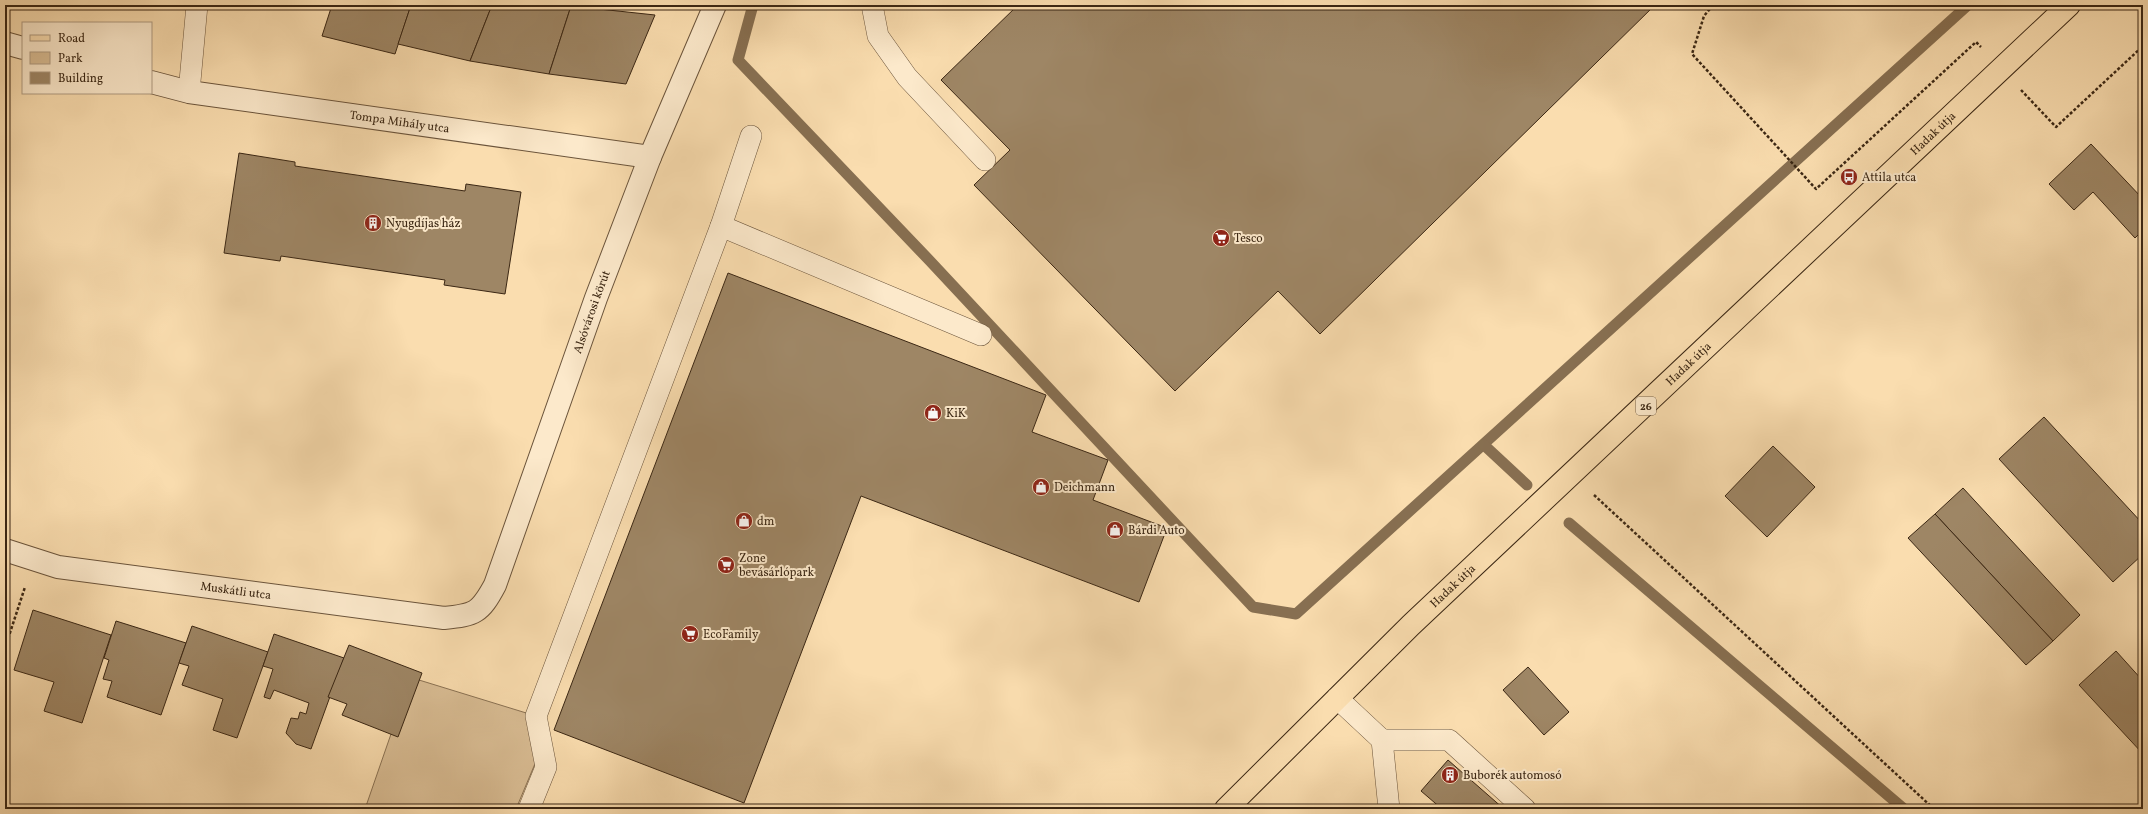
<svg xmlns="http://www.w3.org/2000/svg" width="2148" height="814" viewBox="0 0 2148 814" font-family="Vollkorn,serif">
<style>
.green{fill:#dabe95;stroke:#8a7254}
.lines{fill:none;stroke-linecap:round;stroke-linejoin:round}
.stream{stroke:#876f51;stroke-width:11}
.building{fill:#9e8665;stroke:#3b2714}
.service-casing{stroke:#6b543b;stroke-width:22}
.minor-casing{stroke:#6b543b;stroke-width:24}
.primary-casing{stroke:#3b2714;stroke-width:24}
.path{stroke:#3b2714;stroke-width:2.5;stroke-dasharray:3 2;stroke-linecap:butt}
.service{stroke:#fce9cb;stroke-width:21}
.minor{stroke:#fce9cb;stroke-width:22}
.primary{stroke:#faddaf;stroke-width:22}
.labels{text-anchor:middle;stroke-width:4;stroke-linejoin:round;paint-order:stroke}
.shield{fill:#fce9cb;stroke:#75614b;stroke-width:1}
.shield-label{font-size:11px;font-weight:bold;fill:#3b2714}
.street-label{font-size:12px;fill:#3b2714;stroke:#fce9cb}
.poi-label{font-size:12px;fill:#3b2714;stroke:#fce9cb;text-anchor:start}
</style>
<rect width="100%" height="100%" fill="#faddaf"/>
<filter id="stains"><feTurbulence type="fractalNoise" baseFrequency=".005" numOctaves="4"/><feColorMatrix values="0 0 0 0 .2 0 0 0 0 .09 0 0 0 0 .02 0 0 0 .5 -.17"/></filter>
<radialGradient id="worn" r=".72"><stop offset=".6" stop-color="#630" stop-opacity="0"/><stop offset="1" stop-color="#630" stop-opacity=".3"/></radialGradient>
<path class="green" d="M419 680 536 716 542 747 516 809H365L391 734Z"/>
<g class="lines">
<g class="stream">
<path d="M753 5 738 60 930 261 1253 607 1296 614 1968 5"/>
<path d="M1484 445 1527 485"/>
<path d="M1569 523 1904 809"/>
</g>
</g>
<g class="building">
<path d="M332 5H411L395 54 322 36Z"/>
<path d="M411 5H492L470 61 398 44Z"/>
<path d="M492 5 571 6 549 74 470 61Z"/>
<path d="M1018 5H1655L1320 334 1278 291 1175 391 974 185 1010 150 941 80Z"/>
<path d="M571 6 655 15 626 84 549 74Z"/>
<path d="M2091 144 2143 199V230L2135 238 2093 192 2074 210 2049 184Z"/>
<path d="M239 153 295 162V166L465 191 466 184 521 192 505 294 444 285 445 280 281 256 280 261 224 253Z"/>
<path d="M728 273 1046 395 1032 432 1108 460 1093 500 1167 528 1139 602 861 496 744 803 554 730Z"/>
<path d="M2044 417 2143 524V554L2113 582 1999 459Z"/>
<path d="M1773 446 1815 487 1767 537 1725 496Z"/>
<path d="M1963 488 2080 615 2053 641 1935 514Z"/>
<path d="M1935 514 2053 641 2026 665 1908 538Z"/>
<path d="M33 610 111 635 82 723 44 711 54 682 14 670Z"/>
<path d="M116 621 186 643 161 715 107 697 112 681 103 679 109 660 104 658Z"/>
<path d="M192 626 268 652 237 738 213 730 223 699 182 685 189 666 179 663Z"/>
<path d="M274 634 344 658 311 749 296 744 286 733 291 718 298 719 300 712 306 714 309 703 274 690 270 699 264 697 273 669 263 666Z"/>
<path d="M349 645 422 673 398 737 342 715 347 704 328 697Z"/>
<path d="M2116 651 2143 681V754L2079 685Z"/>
<path d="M1528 667 1569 712 1544 735 1503 690Z"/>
<path d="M1448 760 1504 809H1442L1421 791Z"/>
</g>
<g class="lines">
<defs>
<g id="service">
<path d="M872 5 878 36 907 77 985 160"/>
<path d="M189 92 197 5"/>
<path d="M721 226 981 335"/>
<path d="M1337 698 1382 740 1389 809"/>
<path d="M1382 740H1449L1525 809"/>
<path d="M529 809 546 767 536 716 721 226 751 136"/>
</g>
<g id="minor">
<path d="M5 43 23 48"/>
<path id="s1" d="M151 82 189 92 650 157"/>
<path id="s2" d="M5 550 58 567 444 618C475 615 480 613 495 585L596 298 650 157 715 5"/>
</g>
<g id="primary">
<path id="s3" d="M1226 809 1411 625 2069 5"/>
</g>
</defs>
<use href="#service" class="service-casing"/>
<use href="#minor" class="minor-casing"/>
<use href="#primary" class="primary-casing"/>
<g class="path">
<path d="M1713 5 1704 16 1692 54 1816 189 1976 42 1981 47"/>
<path d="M2021 90 2056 127 2143 46"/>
<path d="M1594 495 1934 809"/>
<path d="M5 648 25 587"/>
</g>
<use href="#service" class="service"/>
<use href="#minor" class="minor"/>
<use href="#primary" class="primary"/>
</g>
<defs>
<symbol id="bus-disc" viewBox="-11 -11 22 22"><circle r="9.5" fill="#8f2418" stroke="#fce9cb"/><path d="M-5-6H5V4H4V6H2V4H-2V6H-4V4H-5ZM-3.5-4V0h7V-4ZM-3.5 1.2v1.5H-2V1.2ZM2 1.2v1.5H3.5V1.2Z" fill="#fff"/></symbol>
<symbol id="building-disc" viewBox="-11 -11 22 22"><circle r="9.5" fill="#8f2418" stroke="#fce9cb"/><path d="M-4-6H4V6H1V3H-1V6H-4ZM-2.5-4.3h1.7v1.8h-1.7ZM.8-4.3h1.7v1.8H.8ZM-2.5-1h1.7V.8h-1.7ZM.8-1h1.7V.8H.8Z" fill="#fff"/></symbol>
<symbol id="supermarket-disc" viewBox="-11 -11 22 22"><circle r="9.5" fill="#8f2418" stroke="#fce9cb"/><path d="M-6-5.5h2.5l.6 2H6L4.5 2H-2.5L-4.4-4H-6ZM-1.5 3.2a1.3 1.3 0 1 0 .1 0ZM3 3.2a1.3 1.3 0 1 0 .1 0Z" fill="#fff"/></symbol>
<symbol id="shop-disc" viewBox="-11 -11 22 22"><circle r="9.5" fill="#8f2418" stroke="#fce9cb"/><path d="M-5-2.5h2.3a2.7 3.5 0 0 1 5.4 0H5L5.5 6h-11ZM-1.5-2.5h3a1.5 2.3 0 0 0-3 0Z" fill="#fff"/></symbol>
</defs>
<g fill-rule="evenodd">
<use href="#bus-disc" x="1839" y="167" width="20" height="20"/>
<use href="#building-disc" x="363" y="213" width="20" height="20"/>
<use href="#supermarket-disc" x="1211" y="228" width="20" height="20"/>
<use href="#shop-disc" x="923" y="403" width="20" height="20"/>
<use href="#shop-disc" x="1031" y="477" width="20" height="20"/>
<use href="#shop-disc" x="734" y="511" width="20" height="20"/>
<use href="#shop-disc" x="1105" y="520" width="20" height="20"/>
<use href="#supermarket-disc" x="716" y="555" width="20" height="20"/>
<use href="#supermarket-disc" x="680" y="624" width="20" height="20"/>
<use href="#building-disc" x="1440" y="765" width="20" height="20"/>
</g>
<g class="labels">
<rect class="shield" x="1636" y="397" width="20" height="18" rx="3"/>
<g class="shield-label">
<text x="1646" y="410">26</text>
</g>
<g class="street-label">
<text dy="4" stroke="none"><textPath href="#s1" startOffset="252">Tompa Mihály utca</textPath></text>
<text dy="4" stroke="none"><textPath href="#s3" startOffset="978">Hadak útja</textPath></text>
<text dy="4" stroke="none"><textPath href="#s2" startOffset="800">Alsóvárosi körút</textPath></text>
<text dy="4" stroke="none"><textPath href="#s3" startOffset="642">Hadak útja</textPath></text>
<text dy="4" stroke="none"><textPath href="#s3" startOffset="318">Hadak útja</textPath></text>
<text dy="4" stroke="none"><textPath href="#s2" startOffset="235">Muskátli utca</textPath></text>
</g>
<g class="poi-label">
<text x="1862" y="181">Attila utca</text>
<text x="386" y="227">Nyugdíjas ház</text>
<text x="1234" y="242">Tesco</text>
<text x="946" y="417">KiK</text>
<text x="1054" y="491">Deichmann</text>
<text x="757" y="525">dm</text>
<text x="1128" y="534">Bárdi Auto</text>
<text x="739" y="562">Zone<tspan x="739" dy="14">bevásárlópark</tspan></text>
<text x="703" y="638">EcoFamily</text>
<text x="1463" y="779">Buborék automosó</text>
</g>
</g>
<rect width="2148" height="814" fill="none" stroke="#faddaf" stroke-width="20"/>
<rect x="6" y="6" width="2136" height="802" fill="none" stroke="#3b2714" stroke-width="2"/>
<rect x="10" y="10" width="2128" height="794" fill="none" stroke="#3b2714"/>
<rect x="22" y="22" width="130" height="72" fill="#fce9cb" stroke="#af9b82"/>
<rect x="30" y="35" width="20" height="6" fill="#faddaf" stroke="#af9b82"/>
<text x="58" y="42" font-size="12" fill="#3b2714">Road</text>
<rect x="30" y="52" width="20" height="12" fill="#dabe95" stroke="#af9b82"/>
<text x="58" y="62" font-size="12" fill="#3b2714">Park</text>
<rect x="30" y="72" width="20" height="12" fill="#9e8665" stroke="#af9b82"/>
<text x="58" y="82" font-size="12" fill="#3b2714">Building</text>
<rect width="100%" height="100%" filter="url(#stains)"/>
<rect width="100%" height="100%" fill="url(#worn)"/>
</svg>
